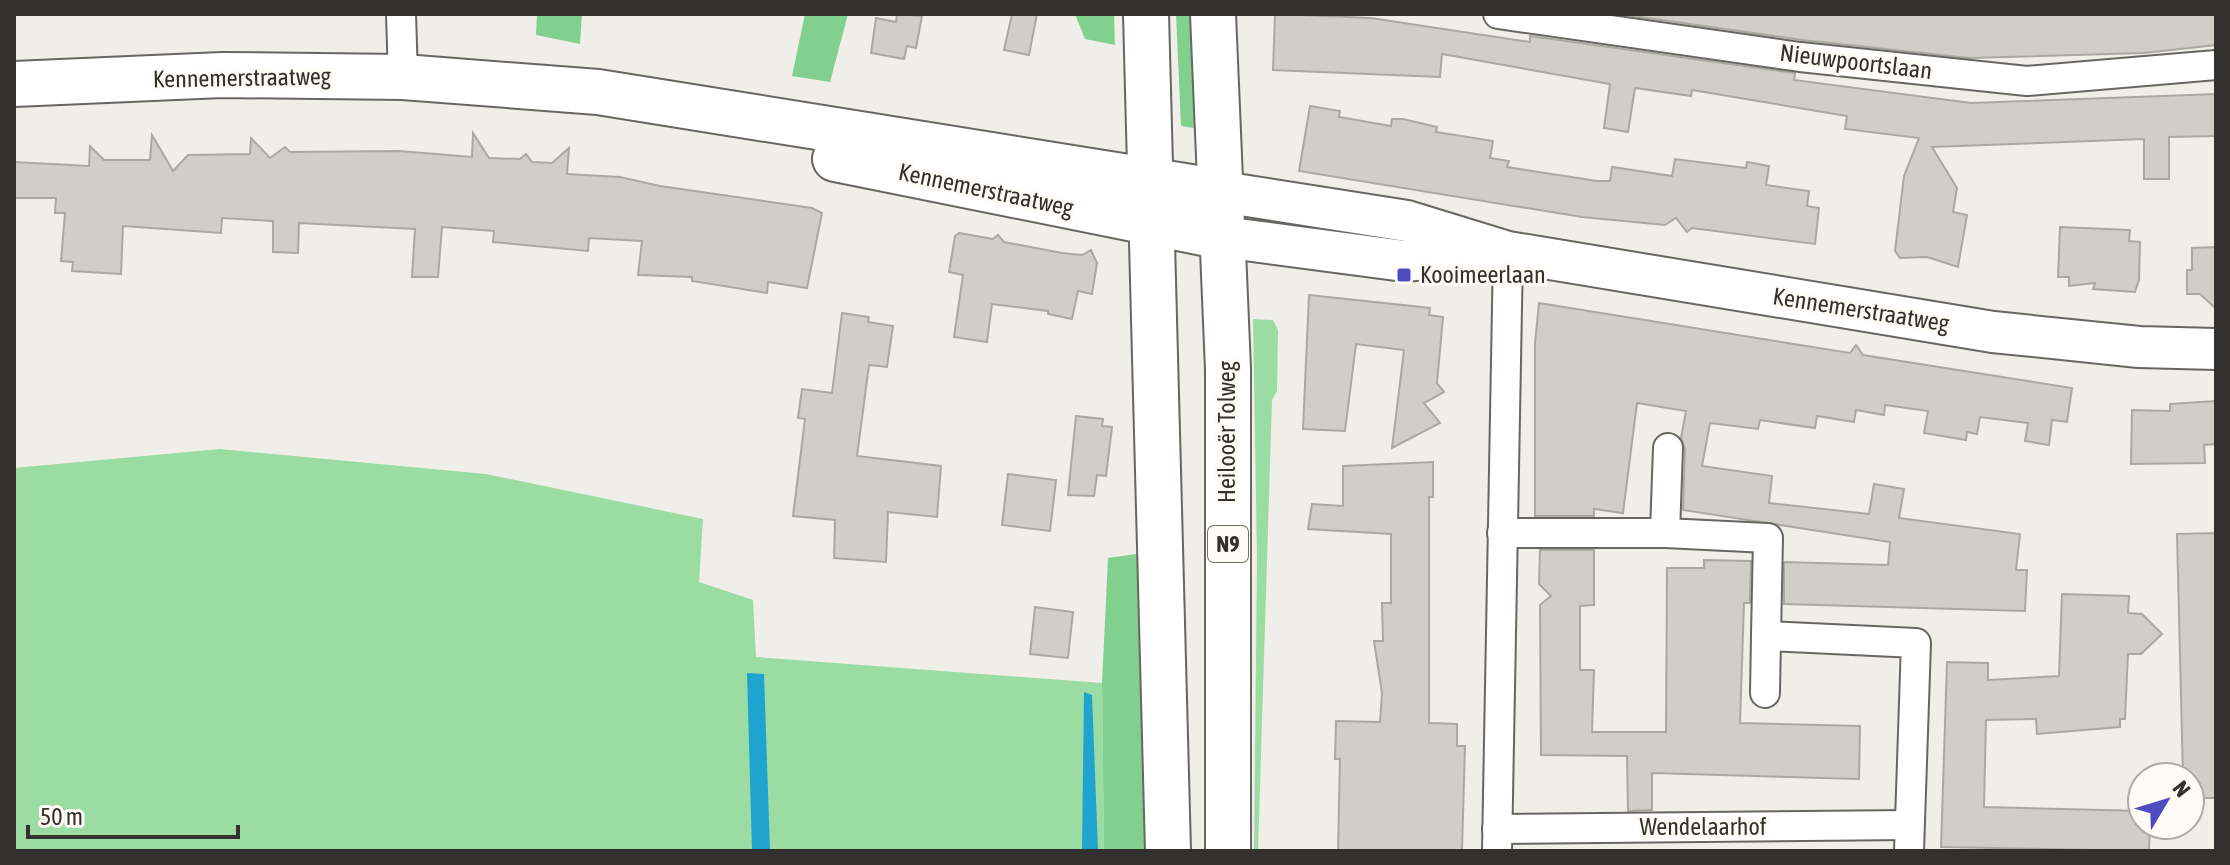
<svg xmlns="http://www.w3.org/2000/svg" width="2230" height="865" font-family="'Asap Condensed',sans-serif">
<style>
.green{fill:#9adca2}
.forest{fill:#82d08d}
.water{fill:#1fa3cf}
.building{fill:#d0cec8;stroke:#aaa8a3;stroke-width:2}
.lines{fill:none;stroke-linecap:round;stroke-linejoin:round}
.street-casing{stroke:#686662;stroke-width:32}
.secondary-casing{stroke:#686662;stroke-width:44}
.primary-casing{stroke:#686662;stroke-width:48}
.highway-casing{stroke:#686662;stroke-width:48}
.street{stroke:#fff;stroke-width:28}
.secondary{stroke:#fff;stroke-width:40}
.primary{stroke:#fff;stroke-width:44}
.highway{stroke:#fff;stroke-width:44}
.poi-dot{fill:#4f4bc1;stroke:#fefbf6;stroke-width:3}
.labels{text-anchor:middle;stroke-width:6;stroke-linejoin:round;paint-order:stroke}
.shield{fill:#fefbf6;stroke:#6f6e6b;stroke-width:2}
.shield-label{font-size:22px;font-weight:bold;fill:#32312f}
.street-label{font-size:24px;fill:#32312f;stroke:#fefbf6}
.poi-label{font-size:24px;fill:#32312f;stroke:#fefbf6;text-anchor:start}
</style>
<rect width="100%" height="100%" fill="#f0eee8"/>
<g class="green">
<polygon points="1253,319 1273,320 1278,330 1277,391 1272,400 1258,851 1254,851 1257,559"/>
<polygon points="220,449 486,474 703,519 699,582 753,600 756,657 1102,683 1104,851 14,851 14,468"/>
</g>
<g class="forest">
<polygon points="537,14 582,14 580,44 536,35"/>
<polygon points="805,14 848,14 830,82 792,76"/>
<polygon points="1075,14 1114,14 1115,45 1085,39"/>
<polygon points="1176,14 1197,14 1200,129 1181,126"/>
<polygon points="1143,553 1150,851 1104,851 1102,683 1108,558"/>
</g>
<g class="water">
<polygon points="747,673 764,674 770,851 752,851"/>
<polygon points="1084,692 1092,695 1098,851 1082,851"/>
</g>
<g class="building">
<polygon points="897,14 922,16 916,48 907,46 904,59 871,53 876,18 896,22"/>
<polygon points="1012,14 1037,14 1029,55 1004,50"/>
<polygon points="1275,14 1371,18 1530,42 1530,36 1795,73 1794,80 1971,103 2216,94 2216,136 2169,137 2169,179 2144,179 2144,139 1932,147 1957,188 1953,212 1967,215 1958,267 1927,257 1900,258 1895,251 1904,176 1919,138 1845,129 1847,116 1692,90 1691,96 1635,88 1628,132 1604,128 1610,84 1442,54 1440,77 1273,70"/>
<polygon points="1619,14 2216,14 2216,45 2144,53 1969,58 1802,40"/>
<polygon points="1310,106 1340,111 1339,117 1391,126 1392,119 1403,119 1437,127 1436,132 1493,141 1490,158 1509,161 1507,167 1597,181 1610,181 1612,167 1672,176 1675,159 1746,168 1747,162 1769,166 1766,185 1809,191 1807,206 1819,208 1815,244 1692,228 1687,232 1676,218 1665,225 1582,217 1299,171"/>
<polygon points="473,133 489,158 520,159 526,154 532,162 552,163 569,148 567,174 620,177 660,186 812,208 822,213 807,288 768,282 767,293 692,281 692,277 638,275 642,241 589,238 588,251 493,242 494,231 442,227 438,277 412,277 415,229 299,223 298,253 273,252 273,221 222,218 221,233 123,226 121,274 72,271 73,262 61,261 65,213 55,213 56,198 14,198 14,162 89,166 90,146 104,160 150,160 152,135 173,171 188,155 250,154 251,138 270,158 285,147 290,152 399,151 472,157"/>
<polygon points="2060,227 2130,230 2129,241 2140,242 2139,280 2135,292 2093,289 2095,283 2069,286 2069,277 2058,277"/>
<polygon points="959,233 993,239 998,235 1004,242 1062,253 1082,255 1091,250 1097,263 1092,294 1078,291 1072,319 1048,314 1048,311 992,304 987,342 954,337 963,275 949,272 955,236"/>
<polygon points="2216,247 2216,309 2200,294 2187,294 2187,270 2192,270 2192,248"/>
<polygon points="1309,295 1430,308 1429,315 1443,317 1437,383 1444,392 1424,403 1440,423 1392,448 1404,350 1356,344 1345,431 1303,429"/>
<polygon points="1539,303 1850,353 1856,345 1863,355 2072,388 2067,422 2052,420 2049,445 2025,441 2028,423 1980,417 1977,434 1967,432 1966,440 1924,433 1928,411 1885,405 1884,415 1856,410 1854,422 1817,416 1815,428 1760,420 1758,429 1710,423 1702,466 1772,476 1769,503 1869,514 1874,484 1904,489 1899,518 2020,534 2016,570 2027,570 2025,611 1784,604 1784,562 1888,565 1890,542 1683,510 1685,449 1681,438 1686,411 1637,403 1623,513 1594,509 1594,516 1535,516 1535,343"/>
<polygon points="842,313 869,317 868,322 893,326 887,367 869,365 857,456 941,466 937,517 888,512 886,562 834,558 835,520 793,516 805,419 798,418 802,389 832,393"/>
<polygon points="2216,401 2216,444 2204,445 2205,463 2131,464 2132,410 2170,411 2170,404"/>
<polygon points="1076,416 1103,419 1102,426 1112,427 1106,476 1097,475 1094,496 1068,495"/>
<polygon points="1433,462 1433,497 1429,497 1429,723 1457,724 1457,746 1465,746 1462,851 1338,851 1340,759 1335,759 1336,721 1380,722 1382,693 1374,641 1383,641 1382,603 1391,603 1391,534 1308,529 1312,504 1343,506 1343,466"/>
<polygon points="1008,474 1056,480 1050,531 1002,525"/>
<polygon points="2216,533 2216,798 2190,798 2190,777 2183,777 2177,534"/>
<polygon points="1540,550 1594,550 1594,605 1580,606 1580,670 1594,670 1592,732 1666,732 1667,568 1704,568 1704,560 1751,561 1750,603 1744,603 1740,723 1860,726 1859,779 1652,773 1652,810 1628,811 1627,756 1541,755 1540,605 1551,596 1539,584"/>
<polygon points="2062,594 2129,596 2128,613 2142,614 2162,634 2141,654 2128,654 2125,719 2120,719 2120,727 2037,734 2036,719 1986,720 1984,807 2142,811 2142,825 2150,825 2149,851 1941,847 1947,662 1988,663 1988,680 2059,676"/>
<polygon points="1035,607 1073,612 1068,658 1030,654"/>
</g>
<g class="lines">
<defs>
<g id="street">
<polyline points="401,14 403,77"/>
<polyline points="1498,14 1800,57 2027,81 2216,65"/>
<polyline points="1502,533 1665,533 1768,538 1766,636"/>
<polyline points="1665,533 1668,448"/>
<polyline points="1765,693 1766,636 1916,643 1909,851"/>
<polyline points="1497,829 1909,825"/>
<polyline points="1497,851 1508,252"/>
</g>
<g id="secondary">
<polyline points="1222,192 1407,221 1508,252 1993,332 2139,347 2216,349"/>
<polyline points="1223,237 1404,261 1489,253"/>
</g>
<g id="primary">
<polyline points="14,84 222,75 403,77 598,92 1222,192"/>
<polyline points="835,159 1223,237"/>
</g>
<g id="highway">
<polyline points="1146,14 1168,851"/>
<polyline points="1213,14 1228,369 1228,851"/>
</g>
</defs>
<use href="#street" class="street-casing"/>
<use href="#secondary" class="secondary-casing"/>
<use href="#primary" class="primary-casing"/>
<use href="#highway" class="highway-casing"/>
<use href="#street" class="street"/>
<use href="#secondary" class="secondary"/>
<use href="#primary" class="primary"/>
<use href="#highway" class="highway"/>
</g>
<rect class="poi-dot" x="1396" y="267" width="16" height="16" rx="4"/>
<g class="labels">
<rect class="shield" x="1208" y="526" width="40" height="36" rx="6"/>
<g class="shield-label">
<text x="1228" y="552">N9</text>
</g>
<g class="street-label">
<text transform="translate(1856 62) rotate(7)" y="8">Nieuwpoortslaan</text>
<text transform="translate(242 78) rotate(-1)" y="8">Kennemerstraatweg</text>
<text transform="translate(986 190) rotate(12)" y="8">Kennemerstraatweg</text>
<text transform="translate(1861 310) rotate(9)" y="8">Kennemerstraatweg</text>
<text transform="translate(1227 432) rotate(-90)" y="8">Heilooër Tolweg</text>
<text x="1703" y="835">Wendelaarhof</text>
</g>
<g class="poi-label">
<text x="1420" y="283">Kooimeerlaan</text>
</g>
</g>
<rect width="2230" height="865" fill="none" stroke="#32312f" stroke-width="32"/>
<g transform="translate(2166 801) rotate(52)"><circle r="38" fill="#fefbf6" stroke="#acaaa6" stroke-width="2"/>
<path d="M0-6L14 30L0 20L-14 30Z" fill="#4f4bc1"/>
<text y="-12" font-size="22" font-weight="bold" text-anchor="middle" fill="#32312f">N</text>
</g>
<path d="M28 825v12h210v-12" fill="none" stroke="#32312f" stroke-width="4"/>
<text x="40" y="825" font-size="24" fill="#32312f" stroke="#fefbf6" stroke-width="6" paint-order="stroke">50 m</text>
</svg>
